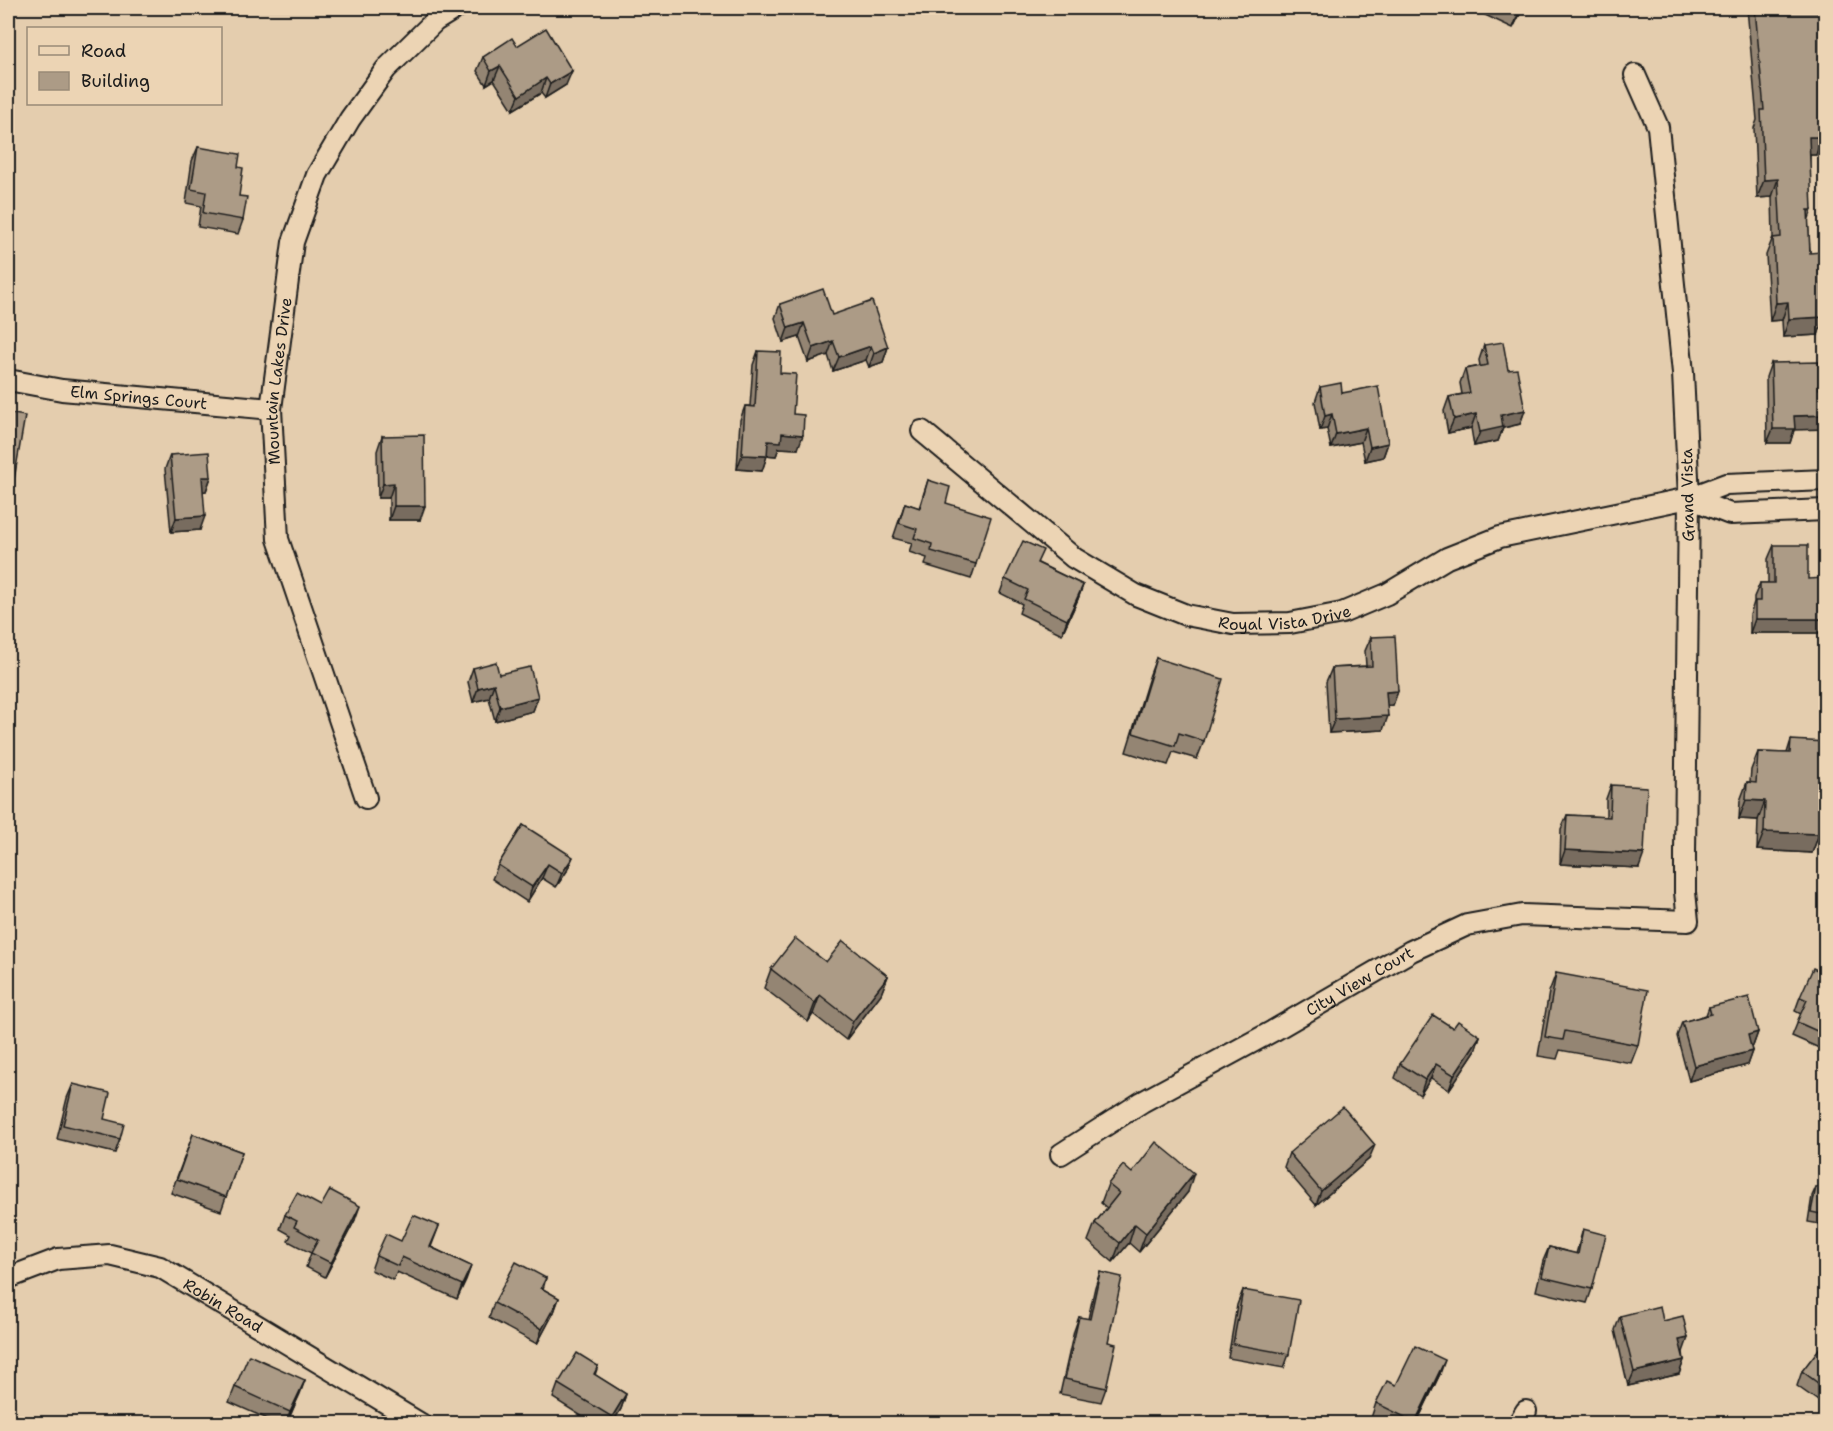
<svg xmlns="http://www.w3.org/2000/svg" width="1833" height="1431" font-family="'Shantell Sans',sans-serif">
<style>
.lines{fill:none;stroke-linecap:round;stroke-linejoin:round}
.minor-casing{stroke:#1c1c1c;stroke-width:24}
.minor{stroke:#ecd4b4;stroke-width:20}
.wall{fill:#948573;stroke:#1c1c1c;stroke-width:1.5}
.shaded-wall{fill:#786c5e;stroke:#1c1c1c;stroke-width:1.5}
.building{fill:#ac9b86;stroke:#1c1c1c;stroke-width:1.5}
.labels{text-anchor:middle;stroke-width:4.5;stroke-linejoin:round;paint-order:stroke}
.street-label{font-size:16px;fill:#1c1c1c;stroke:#ecd4b4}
</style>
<rect width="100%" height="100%" fill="#e4cdae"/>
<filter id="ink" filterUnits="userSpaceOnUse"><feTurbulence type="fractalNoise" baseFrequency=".0167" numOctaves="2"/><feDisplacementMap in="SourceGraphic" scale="12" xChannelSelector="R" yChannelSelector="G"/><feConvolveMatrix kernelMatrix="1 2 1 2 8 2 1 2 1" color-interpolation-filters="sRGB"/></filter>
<g filter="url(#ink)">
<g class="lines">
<defs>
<g id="minor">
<path id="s1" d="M8 380 62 390 271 409"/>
<path id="s2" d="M922 431 1074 558 1136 595 1186 615 1233 624 1290 623 1342 613 1387 594 1447 558 1500 537 1689 498 1726 484 1826 480"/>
<polyline points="1689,498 1730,514 1826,510"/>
<path id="s3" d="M366 798 278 539 271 409 293 242 317 175 350 119 386 69 435 21 456 8"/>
<path id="s4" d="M1061 1154 1142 1102 1273 1031 1411 951 1467 925 1522 915 1688 921 1685 892V853L1689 498 1683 373 1658 127 1635 75"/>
<path id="s5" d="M8 1278 58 1259 110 1255 160 1267 421 1424"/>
<polyline points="1518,1424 1526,1411"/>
</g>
</defs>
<use href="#minor" class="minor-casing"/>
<use href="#minor" class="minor"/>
</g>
<g class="wall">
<polygon points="1470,8 1523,8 1513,28"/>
<polygon points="1747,8 1820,8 1821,16 1826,15 1826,86 1821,98 1822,137 1816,155 1810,155 1808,220 1810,253 1824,317 1818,335 1783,337 1782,320 1770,321 1766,255 1773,237 1772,197 1757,198 1754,128 1757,120"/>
<polygon points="517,46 566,85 545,98 541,93 513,110 494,80 486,85 477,71 483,57"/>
<polygon points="198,147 238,167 239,196 243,220 238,234 198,227 201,206 186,203 192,161"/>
<polygon points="780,304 832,315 888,347 883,362 869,367 866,360 833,371 828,355 808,362 799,337 783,342 775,318"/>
<polygon points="1484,345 1508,370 1525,410 1520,424 1503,428 1498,441 1474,446 1471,428 1448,433 1444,411 1449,397 1462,394 1460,383 1465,369 1480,366 1479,360"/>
<polygon points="758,351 780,373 793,414 798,449 779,448 776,456 767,455 762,471 737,469 740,420 745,406 750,406 753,365"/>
<polygon points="1771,363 1794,430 1790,443 1767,443 1766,377"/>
<polygon points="1320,387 1342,393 1388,443 1383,457 1365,461 1361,442 1331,448 1327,429 1320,430 1315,402"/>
<polygon points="8,413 12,491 8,502"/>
<polygon points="382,436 420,520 389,520 389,498 378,498 377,451"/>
<polygon points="170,455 211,477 206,491 203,491 200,530 171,532 165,469"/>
<polygon points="928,480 946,503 976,564 971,579 925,565 927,558 909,552 912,543 893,538 905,503 919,508"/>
<polygon points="1774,545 1808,579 1820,633 1750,633 1750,615 1754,602 1754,597 1760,583 1768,583 1768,559"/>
<polygon points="1038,563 1083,585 1078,599 1062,634 1019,613 1022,604 1000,593 1005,579"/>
<polygon points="1371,637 1398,691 1393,705 1387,706 1383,730 1329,733 1326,682 1332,668 1366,666 1365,651"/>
<polygon points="1156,658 1204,741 1197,759 1173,752 1168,765 1126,752 1149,677"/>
<polygon points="473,668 499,674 538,697 533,711 495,721 489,698 473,702 468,682"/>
<polygon points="1791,740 1821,803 1819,834 1812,853 1757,850 1758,820 1739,819 1740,801 1747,782 1750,782 1751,770 1758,752 1787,753"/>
<polygon points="1611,785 1639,868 1560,864 1561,829 1567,815 1606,817 1606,799"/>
<polygon points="523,825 567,871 556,887 542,878 527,902 492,879 498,865"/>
<polygon points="826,962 888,976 881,994 846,1040 813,1014 808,1022 764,988 771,969"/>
<polygon points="1556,973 1638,1045 1631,1063 1560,1050 1557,1059 1538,1056 1549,992"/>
<polygon points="1826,974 1826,1051 1792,1036 1801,1014 1795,1011 1800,997"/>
<polygon points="1709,1007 1758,1032 1753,1046 1751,1047 1752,1051 1747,1065 1689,1081 1677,1036 1682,1022 1706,1015"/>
<polygon points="1453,1028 1480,1036 1475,1051 1449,1090 1431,1078 1420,1095 1395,1078 1400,1064"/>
<polygon points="73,1084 120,1139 115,1153 57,1139 67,1098"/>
<polygon points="193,1134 242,1152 221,1211 171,1193"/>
<polygon points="1289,1153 1369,1159 1316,1205 1284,1167"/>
<polygon points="1132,1173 1188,1192 1139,1252 1129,1243 1113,1262 1088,1241 1095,1223 1107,1208 1101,1203 1108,1184"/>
<polygon points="1816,1187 1826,1188 1826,1225 1808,1222 1812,1196"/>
<polygon points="321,1206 355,1220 325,1277 306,1267 311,1253 288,1241 291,1235 280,1229 285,1215"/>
<polygon points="439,1226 431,1247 471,1266 457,1299 397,1272 393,1280 371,1270 376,1256 401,1241"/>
<polygon points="1583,1229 1592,1289 1587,1303 1536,1291 1543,1261 1549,1247 1576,1254"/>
<polygon points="1100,1272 1108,1342 1106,1388 1101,1402 1060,1394 1074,1331 1079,1317 1088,1319 1095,1287"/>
<polygon points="546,1278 543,1289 559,1298 554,1312 537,1344 489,1318 494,1303"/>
<polygon points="1243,1290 1289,1354 1284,1368 1228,1358 1237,1305"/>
<polygon points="1620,1316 1663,1321 1683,1352 1684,1360 1679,1374 1628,1386 1615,1330"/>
<polygon points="1826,1340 1826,1398 1821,1403 1797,1386 1802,1371"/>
<polygon points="598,1366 595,1375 626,1394 621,1409 612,1424 594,1424 553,1398 558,1384"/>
<polygon points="1440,1374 1416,1424 1384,1424 1371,1418 1376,1403 1396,1385"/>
<polygon points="305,1380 287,1424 279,1424 229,1402 235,1387"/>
</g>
<g class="shaded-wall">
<polygon points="1521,8 1523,8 1513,28 1520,9"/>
<polygon points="500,66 494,80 486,85 491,71"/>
<polygon points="1826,70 1826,86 1821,98 1820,81"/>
<polygon points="572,71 566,85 545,98 550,84"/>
<polygon points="546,78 541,93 513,110 519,96"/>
<polygon points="1809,137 1822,137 1816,155 1802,155"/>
<polygon points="1778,179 1772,197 1757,198 1764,180"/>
<polygon points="1808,210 1812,210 1806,227"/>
<polygon points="1788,302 1782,320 1770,321 1776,303"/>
<polygon points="1824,317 1818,335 1783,337 1789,319"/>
<polygon points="804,323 799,337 783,342 788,328"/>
<polygon points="833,341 828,355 808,362 813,348"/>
<polygon points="871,346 866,360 833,371 839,357"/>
<polygon points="888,347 883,362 869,367 874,353"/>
<polygon points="1525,410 1520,424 1503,428 1498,441 1474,446 1480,432 1501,415"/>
<polygon points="1332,414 1327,429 1320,430 1325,416"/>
<polygon points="1476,414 1471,428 1448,433 1454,419"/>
<polygon points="1826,415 1826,429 1794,430 1790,443 1767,443 1773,429 1794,416"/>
<polygon points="1366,428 1361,442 1331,448 1336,434"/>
<polygon points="782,433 803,435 798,449 779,448 776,456 763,455 768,441"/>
<polygon points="1388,443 1383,457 1365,461 1370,447"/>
<polygon points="742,455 767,456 762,471 737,469"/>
<polygon points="202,477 211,477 206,491 197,492"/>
<polygon points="394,483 389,498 378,498 383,484"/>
<polygon points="394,506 425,506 420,520 389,520"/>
<polygon points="205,516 200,530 171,532 176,518"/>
<polygon points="1083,585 1078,599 1062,634 1067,620"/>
<polygon points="1755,619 1825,619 1820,633 1750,633"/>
<polygon points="494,684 489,698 473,702 478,688"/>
<polygon points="1398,691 1393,705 1381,706 1386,692"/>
<polygon points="538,697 533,711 495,721 500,707"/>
<polygon points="1388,716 1383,730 1329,733 1335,719"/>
<polygon points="1822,784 1826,784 1826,803 1815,803"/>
<polygon points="1746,800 1765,801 1758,820 1739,819"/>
<polygon points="1764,832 1819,834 1812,853 1757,850"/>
<polygon points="1565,850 1644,854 1639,868 1560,864"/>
<polygon points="573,857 567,871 556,887 562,873"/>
<polygon points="548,864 542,878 527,902 532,887"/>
<polygon points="888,976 881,994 846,1040 853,1021"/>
<polygon points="820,995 813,1014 808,1022 815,1003"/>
<polygon points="1758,1032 1753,1046 1743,1049 1748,1035"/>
<polygon points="1480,1036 1475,1051 1449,1090 1454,1075"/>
<polygon points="1752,1051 1747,1065 1689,1081 1694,1066"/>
<polygon points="1436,1064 1431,1078 1420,1095 1425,1080"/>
<polygon points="1375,1145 1369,1159 1316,1205 1321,1191"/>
<polygon points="1194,1173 1188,1192 1139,1252 1146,1233"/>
<polygon points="360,1206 355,1220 325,1277 331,1263"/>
<polygon points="1135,1224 1129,1243 1113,1262 1120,1243"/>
<polygon points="471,1266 466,1280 457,1299 462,1285"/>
<polygon points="559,1298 554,1312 537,1344 542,1329"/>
<polygon points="1688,1338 1683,1352 1674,1354 1679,1340"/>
<polygon points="1445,1360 1440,1374 1416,1424 1415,1424"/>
<polygon points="1684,1360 1679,1374 1628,1386 1634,1372"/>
<polygon points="305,1380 300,1394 286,1424 290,1412"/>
<polygon points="1826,1392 1826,1398 1821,1403"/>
<polygon points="626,1394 621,1409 612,1424 610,1424 612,1417"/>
</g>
<g class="building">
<polygon points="1755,8 1820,8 1821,16 1826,15 1826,80 1820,81 1822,137 1809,137 1812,210 1808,210 1810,253 1821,252 1824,317 1789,319 1788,302 1776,303 1773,238 1781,237 1778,179 1764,180 1761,110 1764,110"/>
<polygon points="546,28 572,71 550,84 546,78 519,96 500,66 491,71 483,57 512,38 517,46"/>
<polygon points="198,147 240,154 238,167 243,168 239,196 247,197 243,220 203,213 206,192 191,189"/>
<polygon points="823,289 832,315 872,301 888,347 874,353 871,346 839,357 833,341 813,348 804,323 788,328 780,304"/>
<polygon points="1503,342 1508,370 1517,369 1525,410 1501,415 1503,427 1480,432 1476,414 1454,419 1449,397 1470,393 1465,369 1488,365 1484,345"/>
<polygon points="758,351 781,352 780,373 796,374 793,414 804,415 803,435 782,433 781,442 768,441 767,456 742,455 745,406 755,407"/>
<polygon points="1819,362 1819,389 1826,388 1826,415 1794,416 1795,429 1773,429 1771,363"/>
<polygon points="1341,383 1342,393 1378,386 1388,443 1370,447 1366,428 1336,434 1332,414 1325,416 1320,387"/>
<polygon points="8,413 25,416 12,491 8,490"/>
<polygon points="424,435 425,506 394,506 394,483 383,484 382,436"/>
<polygon points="209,452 211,477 202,477 205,516 176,518 170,455"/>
<polygon points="928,480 950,487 946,503 991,517 976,564 931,551 932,544 914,538 917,529 899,523 905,503 920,508"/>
<polygon points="1023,541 1043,550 1037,563 1083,585 1067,620 1024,599 1028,590 1005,579"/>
<polygon points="1774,545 1808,545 1808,579 1825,578 1825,619 1755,619 1755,601 1760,601 1760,583 1774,583"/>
<polygon points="1395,636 1398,691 1386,692 1388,716 1335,719 1332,668 1372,666 1371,637"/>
<polygon points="1156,658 1223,679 1204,741 1179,733 1175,746 1133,733"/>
<polygon points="496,662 499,674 530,667 538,697 500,707 494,684 478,688 473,668"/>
<polygon points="1791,740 1826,742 1826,784 1822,784 1819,834 1764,832 1765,801 1746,800 1747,782 1756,783 1758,752 1790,753"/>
<polygon points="1611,785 1647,787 1644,854 1565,850 1567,815 1610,817"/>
<polygon points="523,825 573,857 562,873 548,864 532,887 498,865"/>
<polygon points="8,933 11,934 8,953"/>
<polygon points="795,938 826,962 843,941 888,976 853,1021 820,995 815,1003 771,969"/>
<polygon points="1813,968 1826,974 1826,1035 1797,1022 1807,1000 1800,997"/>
<polygon points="1556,973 1648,990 1638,1045 1565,1031 1563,1040 1545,1037"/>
<polygon points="1749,997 1758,1032 1748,1035 1752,1051 1694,1066 1682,1022 1711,1014 1709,1007"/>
<polygon points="1433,1015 1453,1028 1458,1021 1480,1036 1454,1075 1436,1064 1425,1080 1400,1064"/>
<polygon points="73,1084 110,1093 104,1119 124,1124 120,1139 63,1125"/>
<polygon points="1343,1107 1375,1145 1321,1191 1289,1153"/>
<polygon points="193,1134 242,1152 226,1197 177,1179"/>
<polygon points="1156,1142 1194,1173 1146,1233 1135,1224 1120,1243 1095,1223 1119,1193 1108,1184 1123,1165 1132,1173"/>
<polygon points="1816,1187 1826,1188 1826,1215 1811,1212"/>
<polygon points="330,1190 360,1206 331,1263 311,1253 318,1240 294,1227 297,1221 285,1215 297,1193 321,1206"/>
<polygon points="413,1215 439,1226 430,1247 471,1266 462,1285 402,1257 398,1266 376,1256 386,1234 401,1241"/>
<polygon points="1583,1229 1606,1235 1592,1289 1542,1277 1549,1247 1578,1254"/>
<polygon points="516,1262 546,1278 541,1288 559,1298 542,1329 494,1303"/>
<polygon points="1100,1272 1122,1277 1108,1342 1116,1344 1106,1388 1065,1379 1079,1317 1090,1319"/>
<polygon points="1243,1290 1299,1300 1289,1354 1233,1344"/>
<polygon points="1660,1306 1663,1321 1683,1316 1688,1338 1679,1340 1684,1360 1634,1372 1620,1316"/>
<polygon points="1826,1340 1826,1389 1802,1371"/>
<polygon points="1415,1346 1445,1360 1415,1422 1376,1403 1387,1381 1396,1385"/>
<polygon points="577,1353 598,1366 594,1374 626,1394 612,1417 558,1384"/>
<polygon points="249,1355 305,1380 290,1412 235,1387"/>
</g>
</g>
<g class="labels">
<g class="street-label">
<text dy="6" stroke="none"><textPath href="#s3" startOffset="432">Mountain Lakes Drive</textPath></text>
<text dy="6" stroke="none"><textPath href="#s1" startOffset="132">Elm Springs Court</textPath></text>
<text transform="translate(1687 495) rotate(-91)" y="6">Grand Vista</text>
<text dy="6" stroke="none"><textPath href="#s2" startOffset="424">Royal Vista Drive</textPath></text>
<text dy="6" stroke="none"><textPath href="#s4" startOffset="345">City View Court</textPath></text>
<text dy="6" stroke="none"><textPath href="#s5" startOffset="231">Robin Road</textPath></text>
</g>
</g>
<rect width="1833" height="1431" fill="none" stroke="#ecd4b4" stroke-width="30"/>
<rect x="15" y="15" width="1803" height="1401" fill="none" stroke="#1c1c1c" stroke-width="2" filter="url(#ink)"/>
<rect x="27" y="27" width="195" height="78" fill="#ecd4b4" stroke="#998a77" stroke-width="1.5"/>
<rect x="39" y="46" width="30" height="9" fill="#ecd4b4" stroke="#998a77" stroke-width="1.5"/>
<text x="81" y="57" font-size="18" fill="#1c1c1c">Road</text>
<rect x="39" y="72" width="30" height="18" fill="#ac9b86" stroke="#998a77" stroke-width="1.5"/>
<text x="81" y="87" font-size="18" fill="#1c1c1c">Building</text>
</svg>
